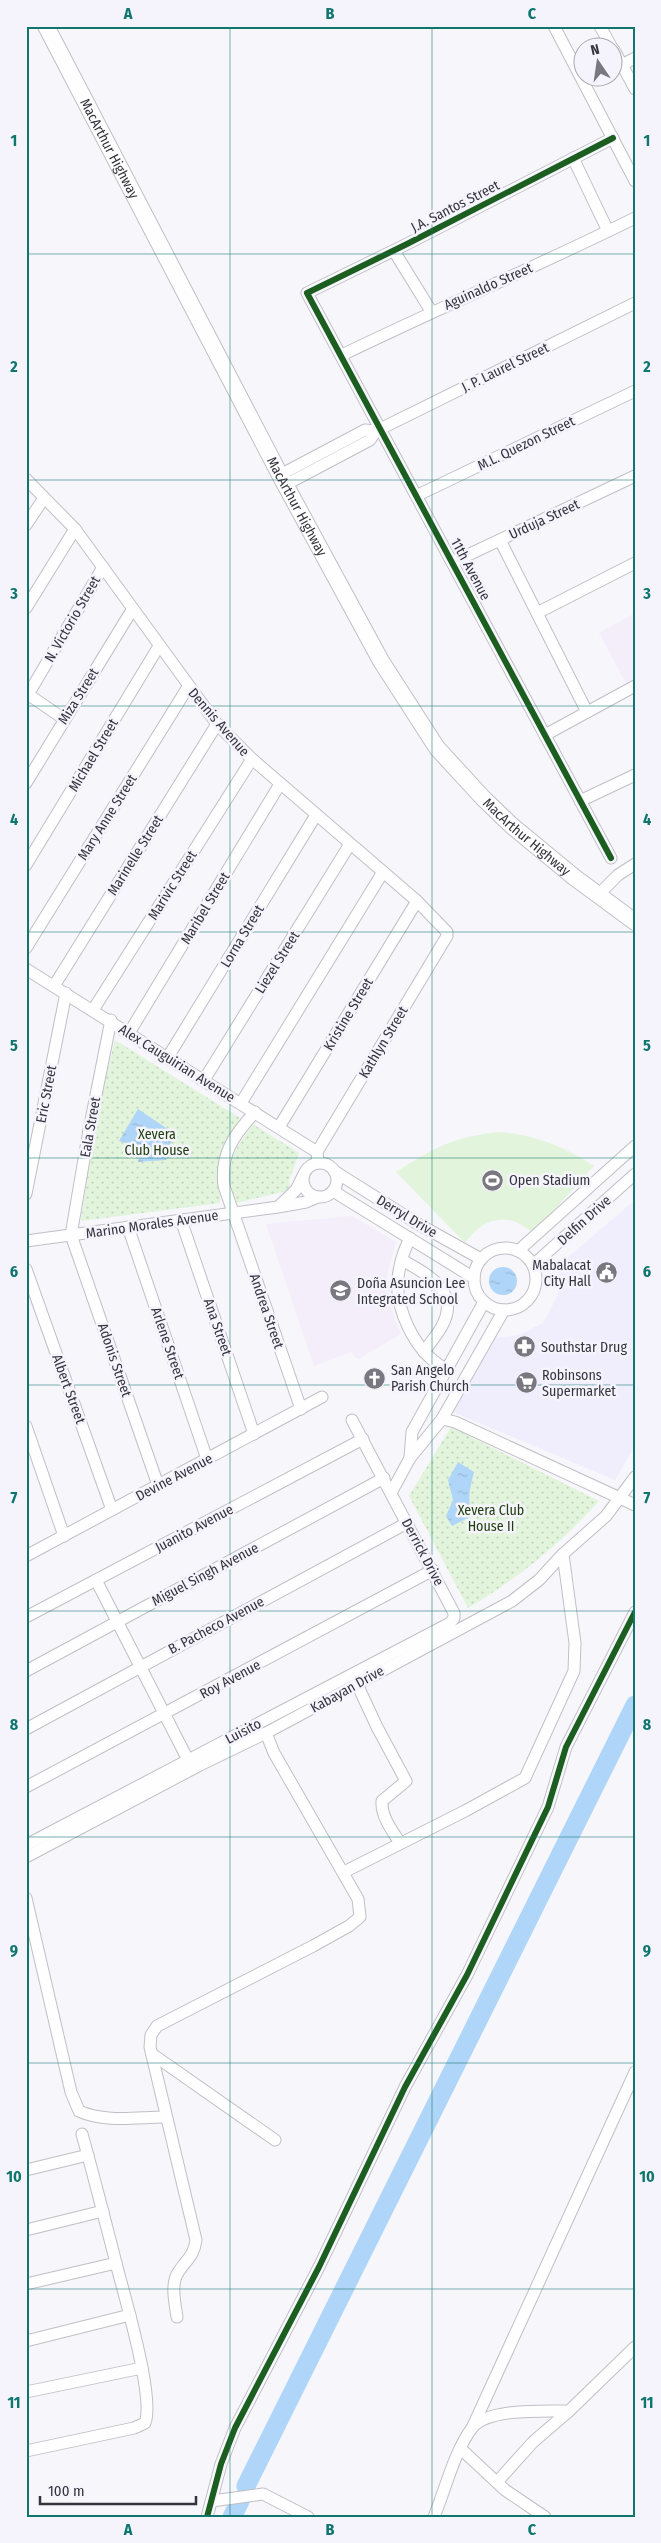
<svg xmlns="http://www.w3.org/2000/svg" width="661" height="2543" font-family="'Fira Sans Condensed',sans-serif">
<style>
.commercial{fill:#f0eefd}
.education{fill:#f4edfa}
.green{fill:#e2f5dc}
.park{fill:url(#park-dots)}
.water{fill:url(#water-ripples)}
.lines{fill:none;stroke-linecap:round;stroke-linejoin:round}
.river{stroke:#afd5f8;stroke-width:19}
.minor-casing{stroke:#c0bfc6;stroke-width:13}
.highway-casing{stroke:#c0bfc6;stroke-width:18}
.minor{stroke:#fefefe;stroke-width:11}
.highway{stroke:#fefefe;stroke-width:16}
.cycleway-casing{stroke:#f5f4fd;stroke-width:9}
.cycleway{stroke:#1b5e20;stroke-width:6}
.grid{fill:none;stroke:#0f766e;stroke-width:1;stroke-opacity:0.55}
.labels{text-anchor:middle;stroke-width:5;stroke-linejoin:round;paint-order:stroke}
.street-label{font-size:14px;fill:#35343d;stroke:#f5f4fd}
.park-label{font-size:14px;fill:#213f0e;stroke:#f5f4fd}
.poi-label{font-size:14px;fill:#35343d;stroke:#f5f4fd;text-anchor:start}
.neatline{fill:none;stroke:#0f766e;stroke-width:2}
.grid-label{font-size:16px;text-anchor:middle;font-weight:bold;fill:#0f766e}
</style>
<defs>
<pattern id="park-dots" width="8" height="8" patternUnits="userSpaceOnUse" patternTransform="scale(1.25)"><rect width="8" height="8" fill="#e2f5dc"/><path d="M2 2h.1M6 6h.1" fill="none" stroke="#c2d3be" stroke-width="1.8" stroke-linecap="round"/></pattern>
<pattern id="water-ripples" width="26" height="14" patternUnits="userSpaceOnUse" patternTransform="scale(1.25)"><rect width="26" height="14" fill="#afd5f8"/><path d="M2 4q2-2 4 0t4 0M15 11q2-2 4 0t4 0" fill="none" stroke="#97b7d6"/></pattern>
</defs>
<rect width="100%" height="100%" fill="#f6f6fb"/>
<polygon class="commercial" points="635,1200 635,1446 615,1480 453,1412 495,1338 519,1335 543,1323 558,1295 558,1266"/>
<g class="education">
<polygon points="635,613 635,680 627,685 599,633"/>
<polygon points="352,1216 396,1242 387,1274 387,1284 393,1284 395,1297 389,1299 394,1318 401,1334 358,1359 351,1352 314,1366 266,1224"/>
</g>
<path class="green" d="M499 1132C536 1135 564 1146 594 1166L533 1233C509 1211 483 1217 465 1243L396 1172C435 1147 453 1137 499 1132Z"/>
<g class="park">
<polygon points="115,1040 240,1118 221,1155 220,1203 81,1221 93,1131"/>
<path d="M253 1124 299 1153 289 1181 291 1190 232 1204C228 1163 229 1157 253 1124Z"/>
<path d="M451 1427 599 1501C557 1547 521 1576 468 1608L409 1496Z"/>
</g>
<g class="water">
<polygon points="138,1109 175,1134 169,1146 166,1160 138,1162 140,1147 119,1141"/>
<circle cx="503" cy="1281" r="14"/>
<path d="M458 1462 474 1472C470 1487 467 1500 472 1516L452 1526 446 1516 453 1500 448 1480Z"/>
</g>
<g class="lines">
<g class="river">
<polyline points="246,2486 635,1705"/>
<polyline points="232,2517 240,2501"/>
</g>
<defs>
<g id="minor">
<polyline points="554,26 635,181"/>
<polyline points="600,26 612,48"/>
<polyline points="614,50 635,89"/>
<polyline points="622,65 635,58"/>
<polyline points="573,158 608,231"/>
<polyline points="394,251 431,311"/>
<path d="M342 355C439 308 538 266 635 218"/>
<polyline points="280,475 365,430 376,431 635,303"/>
<polyline points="26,479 75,529 217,724 252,759 417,901 447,932 447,936 317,1152"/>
<polyline points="285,485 370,440 376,431"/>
<polyline points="418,495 635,391"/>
<polyline points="26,525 44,498"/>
<polyline points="500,540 587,712"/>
<polyline points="453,562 635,476"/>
<polyline points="26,608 75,529"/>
<polyline points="537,613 635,563"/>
<polyline points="26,693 64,719"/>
<polyline points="26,698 103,567"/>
<polyline points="545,735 635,686"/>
<polyline points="26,783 132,610"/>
<polyline points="580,801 635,775"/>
<polyline points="611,858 307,293 407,244 613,138"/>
<polyline points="26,865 159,646"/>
<polyline points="598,895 618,875 635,864"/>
<polyline points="26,948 188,687"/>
<polyline points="26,969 317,1152 318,1163"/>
<polyline points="54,986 217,724"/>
<polyline points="93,1010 252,759"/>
<polyline points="111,1020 89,1130 71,1235 158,1485"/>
<polyline points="129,1033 280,784"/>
<polyline points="168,1057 316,815"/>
<polyline points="204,1080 350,844"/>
<polyline points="241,1103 383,872"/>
<path d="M255 1112C234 1135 220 1154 224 1186L301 1409"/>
<polyline points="279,1127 417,901"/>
<circle cx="320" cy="1180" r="17"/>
<polyline points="334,1171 418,1224 481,1259"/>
<polyline points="333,1191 474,1278"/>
<polyline points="26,1194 66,993"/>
<polyline points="279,1206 296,1190 303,1176"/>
<polyline points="181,1220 254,1434"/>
<polyline points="128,1227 207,1459"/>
<path d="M410 1238C405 1248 401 1259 399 1271 392 1306 415 1353 446 1369"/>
<polyline points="26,1241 278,1207 306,1202 318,1197"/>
<circle cx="505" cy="1279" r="31"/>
<polyline points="518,1251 635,1146"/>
<path d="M402 1260C427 1274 461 1291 442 1326 437 1335 430 1343 424 1352"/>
<polyline points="533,1265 635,1174"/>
<polyline points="26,1269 112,1510"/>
<polyline points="442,1419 455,1422 635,1505"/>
<polyline points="26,1426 64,1536"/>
<polyline points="410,1458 412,1432 484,1302"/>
<polyline points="391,1493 410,1458 442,1419 504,1310"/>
<polyline points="26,1556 322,1397"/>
<polyline points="96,1580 188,1760"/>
<polyline points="26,1617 363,1439"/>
<polyline points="26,1671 384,1478"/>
<path d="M357 1684 377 1727 406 1781 382 1801C381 1817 392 1830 400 1843"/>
<polyline points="26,1729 407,1523"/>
<polyline points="26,1787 433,1570"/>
<polyline points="26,1845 450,1623 454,1618 454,1613 352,1420"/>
<polyline points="26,1857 200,1765 266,1733 512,1601 539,1580 563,1554 606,1516 635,1477"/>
<polyline points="344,1872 465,1811 525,1778 574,1671 575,1643 563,1554"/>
<path d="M26 1898 71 2092 79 2111C105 2123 138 2117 165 2117"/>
<polyline points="152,2054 275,2140"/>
<polyline points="26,2170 88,2155"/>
<polyline points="26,2230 103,2211"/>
<polyline points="26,2284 116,2263"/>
<path d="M177 2317C175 2303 170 2283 179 2271 187 2259 194 2256 196 2240L150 2047 151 2035 157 2026 313 1946 349 1926 360 1917 358 1899 274 1753 266 1733"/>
<polyline points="26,2341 130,2315"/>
<polyline points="26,2392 142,2368"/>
<polyline points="473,2426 635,2072"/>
<polyline points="461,2449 505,2490 545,2517"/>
<path d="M26 2451 134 2428 145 2423C155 2397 124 2295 116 2263 105 2220 94 2177 82 2134"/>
<polyline points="497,2482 533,2442 569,2411"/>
<polyline points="212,2501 263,2494 308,2517"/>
<polyline points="207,2517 221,2464 235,2428 319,2267 405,2087 467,1975 548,1807 566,1747 635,1612"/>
<path d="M434 2517C445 2490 455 2450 472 2428 487 2408 546 2411 569 2411L635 2347"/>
</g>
<g id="highway">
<path id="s1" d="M46 26 280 475 381 661 437 748 483 798 511 825 574 877 635 922"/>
</g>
</defs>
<use href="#minor" class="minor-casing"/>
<use href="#highway" class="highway-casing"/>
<use href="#minor" class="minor"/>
<use href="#highway" class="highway"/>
<defs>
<g id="cycleway">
<polyline points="611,858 307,293 407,244 613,138"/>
<polyline points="207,2517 221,2464 235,2428 319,2267 405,2087 467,1975 548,1807 566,1747 635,1612"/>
</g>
</defs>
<use href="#cycleway" class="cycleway-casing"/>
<use href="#cycleway" class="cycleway"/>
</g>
<path class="grid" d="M230 26V2517M432 26V2517M26 254H635M26 480H635M26 706H635M26 932H635M26 1158H635M26 1385H635M26 1611H635M26 1837H635M26 2063H635M26 2289H635"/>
<defs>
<symbol id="stadium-disc" viewBox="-11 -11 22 22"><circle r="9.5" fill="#797880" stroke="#f5f4fd"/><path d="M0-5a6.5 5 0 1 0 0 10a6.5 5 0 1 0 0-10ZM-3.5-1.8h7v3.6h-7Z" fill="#fff"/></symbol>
<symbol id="civic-disc" viewBox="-11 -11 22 22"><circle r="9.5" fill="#797880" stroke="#f5f4fd"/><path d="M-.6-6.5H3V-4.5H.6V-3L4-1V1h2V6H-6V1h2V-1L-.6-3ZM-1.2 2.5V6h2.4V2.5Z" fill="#fff"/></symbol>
<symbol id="school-disc" viewBox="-11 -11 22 22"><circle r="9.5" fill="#797880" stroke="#f5f4fd"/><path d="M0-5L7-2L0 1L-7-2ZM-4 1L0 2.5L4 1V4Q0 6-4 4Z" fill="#fff"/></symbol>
<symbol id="pharmacy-disc" viewBox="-11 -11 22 22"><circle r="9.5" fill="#797880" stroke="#f5f4fd"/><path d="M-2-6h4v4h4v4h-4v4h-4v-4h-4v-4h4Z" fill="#fff"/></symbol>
<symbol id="church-disc" viewBox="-11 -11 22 22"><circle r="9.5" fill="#797880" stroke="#f5f4fd"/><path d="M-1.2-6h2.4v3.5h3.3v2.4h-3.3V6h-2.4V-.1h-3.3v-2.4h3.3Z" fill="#fff"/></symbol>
<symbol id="supermarket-disc" viewBox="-11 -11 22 22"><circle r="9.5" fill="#797880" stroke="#f5f4fd"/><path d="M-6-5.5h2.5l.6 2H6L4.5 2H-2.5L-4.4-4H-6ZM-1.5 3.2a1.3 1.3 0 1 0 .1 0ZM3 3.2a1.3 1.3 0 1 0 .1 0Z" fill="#fff"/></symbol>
</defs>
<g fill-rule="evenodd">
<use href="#stadium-disc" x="480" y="1168" width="25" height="25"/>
<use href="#civic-disc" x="594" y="1260" width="25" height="25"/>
<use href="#school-disc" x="328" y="1278" width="25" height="25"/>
<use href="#pharmacy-disc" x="512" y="1334" width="25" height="25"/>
<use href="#church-disc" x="362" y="1366" width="25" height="25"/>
<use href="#supermarket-disc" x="514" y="1370" width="25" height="25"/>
</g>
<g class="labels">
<g class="street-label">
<text dy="5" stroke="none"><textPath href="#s1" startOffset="138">MacArthur Highway</textPath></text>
<text transform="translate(455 206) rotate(-27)" y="5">J.A. Santos Street</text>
<text transform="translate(488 286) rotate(-24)" y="5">Aguinaldo Street</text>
<text transform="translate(505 367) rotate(-26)" y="5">J. P. Laurel Street</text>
<text transform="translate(526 443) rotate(-26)" y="5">M.L. Quezon Street</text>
<text dy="5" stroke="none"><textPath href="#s1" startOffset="542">MacArthur Highway</textPath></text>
<text transform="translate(544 519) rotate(-25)" y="5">Urduja Street</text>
<text transform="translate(471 569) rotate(62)" y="5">11th Avenue</text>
<text transform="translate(72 619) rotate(-60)" y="5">N. Victorio Street</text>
<text transform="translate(78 696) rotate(-58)" y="5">Miza Street</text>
<text transform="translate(219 722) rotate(49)" y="5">Dennis Avenue</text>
<text transform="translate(93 755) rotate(-59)" y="5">Michael Street</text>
<text transform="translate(107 817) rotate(-58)" y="5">Mary Anne Street</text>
<text dy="5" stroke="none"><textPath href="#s1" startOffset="948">MacArthur Highway</textPath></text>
<text transform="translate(135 855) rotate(-58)" y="5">Marinelle Street</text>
<text transform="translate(172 885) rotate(-58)" y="5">Marivic Street</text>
<text transform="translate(205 908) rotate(-59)" y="5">Maribel Street</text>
<text transform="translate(242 936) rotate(-59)" y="5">Lorna Street</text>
<text transform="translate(277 962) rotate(-58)" y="5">Liezel Street</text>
<text transform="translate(348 1014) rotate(-59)" y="5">Kristine Street</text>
<text transform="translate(383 1042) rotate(-59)" y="5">Kathlyn Street</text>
<text transform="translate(177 1063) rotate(32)" y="5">Alex Cauguirian Avenue</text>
<text transform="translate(46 1094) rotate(-79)" y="5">Eric Street</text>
<text transform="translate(90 1127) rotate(-80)" y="5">Eala Street</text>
<text transform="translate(407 1216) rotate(31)" y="5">Derryl Drive</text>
<text transform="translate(584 1220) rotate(-42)" y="5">Delfin Drive</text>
<text transform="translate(152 1224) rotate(-8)" y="5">Marino Morales Avenue</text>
<text transform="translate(267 1311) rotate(71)" y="5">Andrea Street</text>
<text transform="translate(218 1327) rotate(71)" y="5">Ana Street</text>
<text transform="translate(168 1343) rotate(71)" y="5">Arlene Street</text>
<text transform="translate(115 1360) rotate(71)" y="5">Adonis Street</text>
<text transform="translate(69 1389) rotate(70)" y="5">Albert Street</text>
<text transform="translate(174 1477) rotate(-28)" y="5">Devine Avenue</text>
<text transform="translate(194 1528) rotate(-28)" y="5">Juanito Avenue</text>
<text transform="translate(423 1552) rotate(62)" y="5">Derrick Drive</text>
<text transform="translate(205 1574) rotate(-28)" y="5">Miguel Singh Avenue</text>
<text transform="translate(216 1625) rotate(-28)" y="5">B. Pacheco Avenue</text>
<text transform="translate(230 1679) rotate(-28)" y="5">Roy Avenue</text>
<text transform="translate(347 1689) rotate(-29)" y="5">Kabayan Drive</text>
<text transform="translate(243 1731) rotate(-28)" y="5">Luisito</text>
</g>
<g class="park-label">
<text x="157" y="1139">Xevera<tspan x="157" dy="16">Club House</tspan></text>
<text x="491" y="1515">Xevera Club<tspan x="491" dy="16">House II</tspan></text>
</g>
<g class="poi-label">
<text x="509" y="1185">Open Stadium</text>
<text x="591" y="1270" text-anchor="end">Mabalacat<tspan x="591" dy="16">City Hall</tspan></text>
<text x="357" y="1288">Doña Asuncion Lee<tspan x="357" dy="16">Integrated School</tspan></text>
<text x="541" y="1352">Southstar Drug</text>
<text x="391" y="1375">San Angelo<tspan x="391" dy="16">Parish Church</tspan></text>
<text x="542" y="1380">Robinsons<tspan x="542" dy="16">Supermarket</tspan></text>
</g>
</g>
<rect width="661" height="2543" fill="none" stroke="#f5f4fd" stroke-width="55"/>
<g transform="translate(598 62) rotate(347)"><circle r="24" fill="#f5f4fd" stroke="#a8a7b0"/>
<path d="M0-4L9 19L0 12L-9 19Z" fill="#797880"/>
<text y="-8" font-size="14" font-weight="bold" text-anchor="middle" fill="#35343d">N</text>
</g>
<path d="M40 2496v8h156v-8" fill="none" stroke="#35343d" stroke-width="2.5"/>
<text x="48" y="2496" font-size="15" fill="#35343d" stroke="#f5f4fd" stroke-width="4" paint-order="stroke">100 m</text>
<rect x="28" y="28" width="606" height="2488" class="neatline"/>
<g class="grid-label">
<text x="128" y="19">A</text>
<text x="330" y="19">B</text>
<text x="532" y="19">C</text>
<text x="14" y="146">1</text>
<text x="647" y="146">1</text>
<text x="14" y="372">2</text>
<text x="647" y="372">2</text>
<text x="14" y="599">3</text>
<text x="647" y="599">3</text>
<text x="14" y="825">4</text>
<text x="647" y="825">4</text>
<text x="14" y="1051">5</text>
<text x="647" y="1051">5</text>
<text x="14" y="1277">6</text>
<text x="647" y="1277">6</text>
<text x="14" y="1503">7</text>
<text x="647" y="1503">7</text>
<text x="14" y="1730">8</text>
<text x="647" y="1730">8</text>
<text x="14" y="1956">9</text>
<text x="647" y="1956">9</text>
<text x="14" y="2182">10</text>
<text x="647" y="2182">10</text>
<text x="14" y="2408">11</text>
<text x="647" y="2408">11</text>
<text x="128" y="2535">A</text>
<text x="330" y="2535">B</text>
<text x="532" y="2535">C</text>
</g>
</svg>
